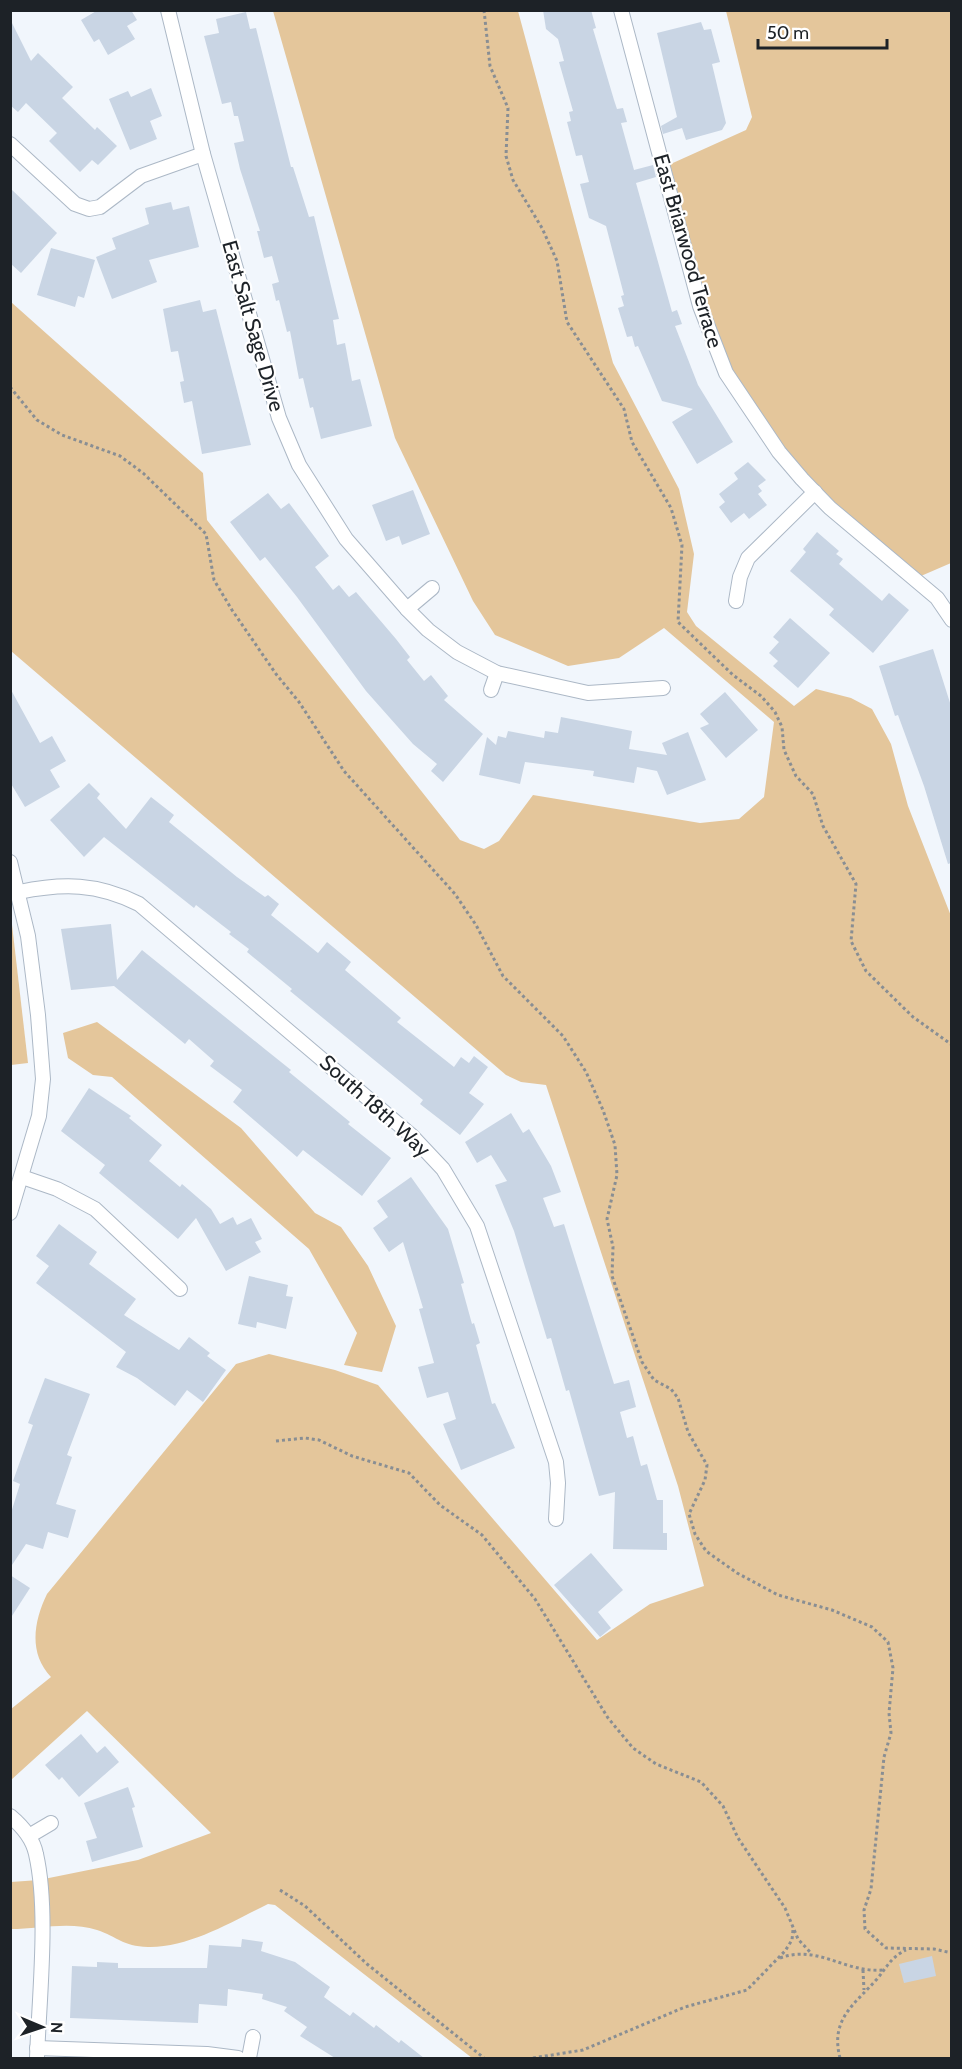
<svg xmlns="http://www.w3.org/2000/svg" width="962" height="2069" font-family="Cabin,sans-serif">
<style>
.green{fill:#e4c69b}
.building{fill:#c9d5e4}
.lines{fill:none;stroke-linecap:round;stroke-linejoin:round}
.street-casing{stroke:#acb8c6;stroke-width:16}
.path{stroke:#898e93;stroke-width:3;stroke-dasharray:3 3;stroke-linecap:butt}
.street{stroke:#fff;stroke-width:14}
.labels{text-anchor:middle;stroke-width:4.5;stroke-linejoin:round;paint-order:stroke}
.street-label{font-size:21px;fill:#1d2227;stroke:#fff}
</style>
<rect width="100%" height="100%" fill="#f1f6fc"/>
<g class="green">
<path d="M273 11H518L613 363 679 489 694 554 687 612 696 626 794 706 816 689 851 698 872 709 891 744 908 806 951 916V2058H472L275 1905 268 1904C233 1921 189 1948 148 1947 122 1946 118 1937 97 1930 70 1921 38 1929 11 1929V1882L39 1880 138 1860 211 1833 87 1711 11 1780V1709L51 1677C28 1653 34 1621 47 1594L236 1364 269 1354 335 1370 378 1385 597 1640 650 1604 704 1586 678 1486 546 1085 521 1082 506 1075 11 651V302L203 473 207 520 460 840 484 849 499 841 533 795 700 823 739 819 764 797 774 722 664 628 619 658 568 666 495 635 473 601 395 438Z"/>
<polygon points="726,11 951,11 951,563 914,579 830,508 726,373 664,167 746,130 752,117"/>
<polygon points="11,916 28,1063 11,1065 10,1065"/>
<polygon points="97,1022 241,1128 315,1213 341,1227 368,1266 396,1326 382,1372 344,1365 357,1333 309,1249 112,1077 93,1075 68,1058 63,1033"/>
</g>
<g class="building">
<polygon points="98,10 131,10 137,20 127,26 135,39 108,55 99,39 94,42 81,20"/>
<polygon points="543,10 591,10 596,28 593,29 614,100 617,109 623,108 627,122 621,123 634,170 653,165 656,177 636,183 672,312 677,310 682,324 675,326 698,385 733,442 697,464 672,422 693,409 662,401 638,346 635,347 632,336 627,337 618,308 624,306 621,296 624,295 606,226 589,218 580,184 589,182 582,155 576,156 567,122 571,121 569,112 573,111 559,62 564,61 558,39 546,29"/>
<polygon points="246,12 250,29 256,28 291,167 293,167 309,217 314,216 339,319 333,320 337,345 345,343 352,381 360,379 372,426 321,439 313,407 310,408 303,378 299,379 290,331 287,332 279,300 276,301 272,284 279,282 272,256 264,258 257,231 260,231 240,169 234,143 244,141 238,116 234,116 231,102 222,104 204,36 219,33 216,19"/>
<polygon points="10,19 31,61 38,53 73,87 62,98 95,130 97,127 117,146 98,165 92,160 80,172 49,141 57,133 26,103 18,112 10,105"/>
<polygon points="701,22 704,30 711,29 720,62 712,64 726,123 722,130 686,140 682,128 663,134 661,126 677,117 657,33"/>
<polygon points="151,88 162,116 150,121 157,139 130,150 109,99 128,91 131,97"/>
<polygon points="10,188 57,233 21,273 10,263"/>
<polygon points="171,202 173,210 189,206 199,247 149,260 157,282 112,299 96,257 116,249 112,238 149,224 145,208"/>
<polygon points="51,248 95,260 84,298 78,296 75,307 37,295"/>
<polygon points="200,300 203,312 216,309 251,445 202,454 192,401 184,403 180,382 184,381 178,351 171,352 163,309"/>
<polygon points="748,462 766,480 758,486 762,491 758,494 767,505 749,519 744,513 731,523 719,507 725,502 719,494 738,479 734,473"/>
<polygon points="413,490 430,534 402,545 399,536 386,541 372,505"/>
<polygon points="268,493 281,509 289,503 329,556 315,567 333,590 339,585 349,597 356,592 396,639 410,657 407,660 424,681 431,675 448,696 444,700 483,734 443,782 431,771 437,764 413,744 366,691 297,597 265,557 260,561 230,522"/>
<polygon points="817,532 839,551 836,554 843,559 839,564 882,601 889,593 909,610 873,653 829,615 834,609 790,571 806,552 803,549"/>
<polygon points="790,618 830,653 798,688 773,666 778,661 769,653 779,642 773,637"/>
<polygon points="933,649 951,706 951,863 948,864 924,786 898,715 895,716 879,666"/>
<polygon points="10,688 40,743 52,736 66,761 50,770 60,787 25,807 10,782"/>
<polygon points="725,692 758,730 726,758 700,728 709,724 700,714"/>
<polygon points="561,717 632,731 629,749 667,755 662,743 688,732 706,780 667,795 657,771 637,767 634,783 593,776 594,771 525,762 520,784 479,775 487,737 496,745 498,736 506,738 508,731 544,738 545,731 558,733"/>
<polygon points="89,783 100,794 97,798 126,829 151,797 174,815 169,822 237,877 265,897 268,895 279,904 271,915 318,953 327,942 351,962 345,970 401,1018 397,1022 454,1067 461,1057 469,1063 474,1056 488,1067 469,1093 484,1104 460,1135 420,1104 423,1100 290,991 292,989 247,952 249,949 229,934 231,932 196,905 194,908 104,837 84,857 50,820"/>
<polygon points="111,924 117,980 142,950 266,1050 291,1070 289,1072 350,1122 348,1124 391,1158 362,1196 303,1150 297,1157 233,1102 242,1090 210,1066 214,1061 189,1039 185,1044 114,986 71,990 61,929"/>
<polygon points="89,1088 131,1116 129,1118 162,1145 149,1161 180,1187 182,1184 211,1209 220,1224 233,1217 237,1225 251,1218 262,1239 255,1242 261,1252 226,1271 196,1218 178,1239 99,1173 105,1165 61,1131"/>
<polygon points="511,1113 523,1133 529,1129 551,1166 561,1192 543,1198 554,1227 564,1224 614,1384 629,1380 636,1407 620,1412 627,1438 633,1436 641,1466 647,1464 657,1500 663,1500 663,1533 667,1533 667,1550 613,1549 615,1492 599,1496 569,1390 566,1391 551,1338 547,1339 514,1231 495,1185 507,1181 491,1155 477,1163 465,1142"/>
<polygon points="411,1177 448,1229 464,1283 461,1284 472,1324 474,1323 480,1343 476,1345 492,1404 495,1403 515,1448 461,1470 443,1424 456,1419 448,1392 427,1398 418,1367 434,1363 419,1309 423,1308 403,1242 389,1252 373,1228 388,1217 377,1201"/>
<polygon points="59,1224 97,1252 89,1264 136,1299 124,1315 179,1350 189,1337 210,1353 207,1356 226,1370 203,1402 187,1390 175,1406 137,1378 116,1367 126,1352 36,1283 49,1266 36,1256"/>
<polygon points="249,1276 288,1285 286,1296 293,1297 286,1329 257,1322 256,1328 238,1324"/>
<polygon points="45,1378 90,1394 67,1455 72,1457 56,1504 76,1510 68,1538 48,1532 43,1549 26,1544 10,1568 10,1516 20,1484 13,1481 33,1425 28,1423"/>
<polygon points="591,1553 623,1590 598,1612 611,1628 600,1637 554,1585"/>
<polygon points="10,1575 30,1588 10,1619"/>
<polygon points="81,1734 97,1753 105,1746 119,1762 79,1797 62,1777 59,1780 45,1765"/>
<polygon points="128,1787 135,1807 132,1808 143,1847 92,1862 86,1841 97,1838 84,1803"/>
<polygon points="242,1939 263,1942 261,1951 295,1962 330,1987 324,1997 350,2016 353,2012 374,2028 376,2025 399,2043 401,2040 424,2058 335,2058 300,2036 307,2027 284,2011 287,2007 262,1999 263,1994 228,1989 227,2006 199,2004 198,2023 70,2018 72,1966 97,1967 97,1962 118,1963 118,1968 207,1968 209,1945 241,1947"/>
<polygon points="932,1956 936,1976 904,1983 899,1964"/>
</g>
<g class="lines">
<defs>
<g id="street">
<polyline points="168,10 203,154 279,418 299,465 346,539 407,609 428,630 457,652 497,673 588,693 663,688"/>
<polyline points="621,10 700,306 726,373 779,452 802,479 830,508 937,598 952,620"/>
<polyline points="10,144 75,204 89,209 100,207 141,176 203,154"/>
<polyline points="736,601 740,577 748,558 815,492"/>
<polyline points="407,609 432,588"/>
<polyline points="491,690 497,673"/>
<polyline points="10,862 28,936 38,1015 43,1079 39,1116 10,1213"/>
<path d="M19 892C63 883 97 883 139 904L411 1135 443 1169 477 1226 556 1462 558 1483 556 1519"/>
<polyline points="22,1177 57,1189 95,1209 180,1289"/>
<path d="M10 1816C22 1826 33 1839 36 1854 49 1911 39 1998 37 2058"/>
<polyline points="29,1836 51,1823"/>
<polyline points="37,2048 207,2054 238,2058"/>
<polyline points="249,2058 253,2037"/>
</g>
</defs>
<use href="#street" class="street-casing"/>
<g class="path">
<polyline points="484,10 490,66 508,108 506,156 513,180 542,228 557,261 567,322 624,409 632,442 671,508 682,545 678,622 733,675 761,696 775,712 782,727 784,750 796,776 813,794 823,826 856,884 851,941 866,971 913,1017 952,1045"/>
<polyline points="10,387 37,420 62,435 120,456 143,473 206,534 214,580 232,610 276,674 299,702 344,771 455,894 476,925 503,976 563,1036 586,1072 603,1110 615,1145 617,1175 607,1219 613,1247 612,1276 642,1362 654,1380 671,1389 678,1398 688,1432 707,1465 705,1480 689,1514 695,1534 706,1551 737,1573 778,1595 832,1610 872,1627 888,1642 893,1668 889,1713 891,1733 884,1757 871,1889 864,1910 865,1929 886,1948 934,1949 952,1953"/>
<polyline points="276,1441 305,1438 319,1440 352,1456 409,1473 440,1505 482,1535 535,1599 608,1718 633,1748 656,1764 701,1782 723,1806 738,1838 785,1908 798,1939 810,1952"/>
<polyline points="280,1890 305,1906 367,1964 484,2058"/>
<path d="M780 1958C818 1944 844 1973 883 1970"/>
<polyline points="863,1970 864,1990"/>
<polyline points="533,2058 583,2050 685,2007 747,1990 785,1951 792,1940 793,1930"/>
<path d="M840 2058C830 2019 854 2005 877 1979 887 1967 891 1957 906 1950"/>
</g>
<use href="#street" class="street"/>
</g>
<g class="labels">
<g class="street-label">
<text transform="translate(688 251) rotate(74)" y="7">East Briarwood Terrace</text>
<text transform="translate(253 326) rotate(74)" y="7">East Salt Sage Drive</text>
<text transform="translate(375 1106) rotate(42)" y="7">South 18th Way</text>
</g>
</g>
<rect width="962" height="2069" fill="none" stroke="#1d2227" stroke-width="24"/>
<g transform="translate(42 2027) rotate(92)" stroke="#ffffff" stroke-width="4.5" paint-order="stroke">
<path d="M0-4.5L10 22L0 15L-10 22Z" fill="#1d2227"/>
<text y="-9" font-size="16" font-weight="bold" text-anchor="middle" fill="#1d2227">N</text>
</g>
<path d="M758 39v9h129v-9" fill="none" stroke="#1d2227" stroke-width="3"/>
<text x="767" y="39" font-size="18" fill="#1d2227" stroke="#ffffff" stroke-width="4.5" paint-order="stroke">50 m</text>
</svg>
